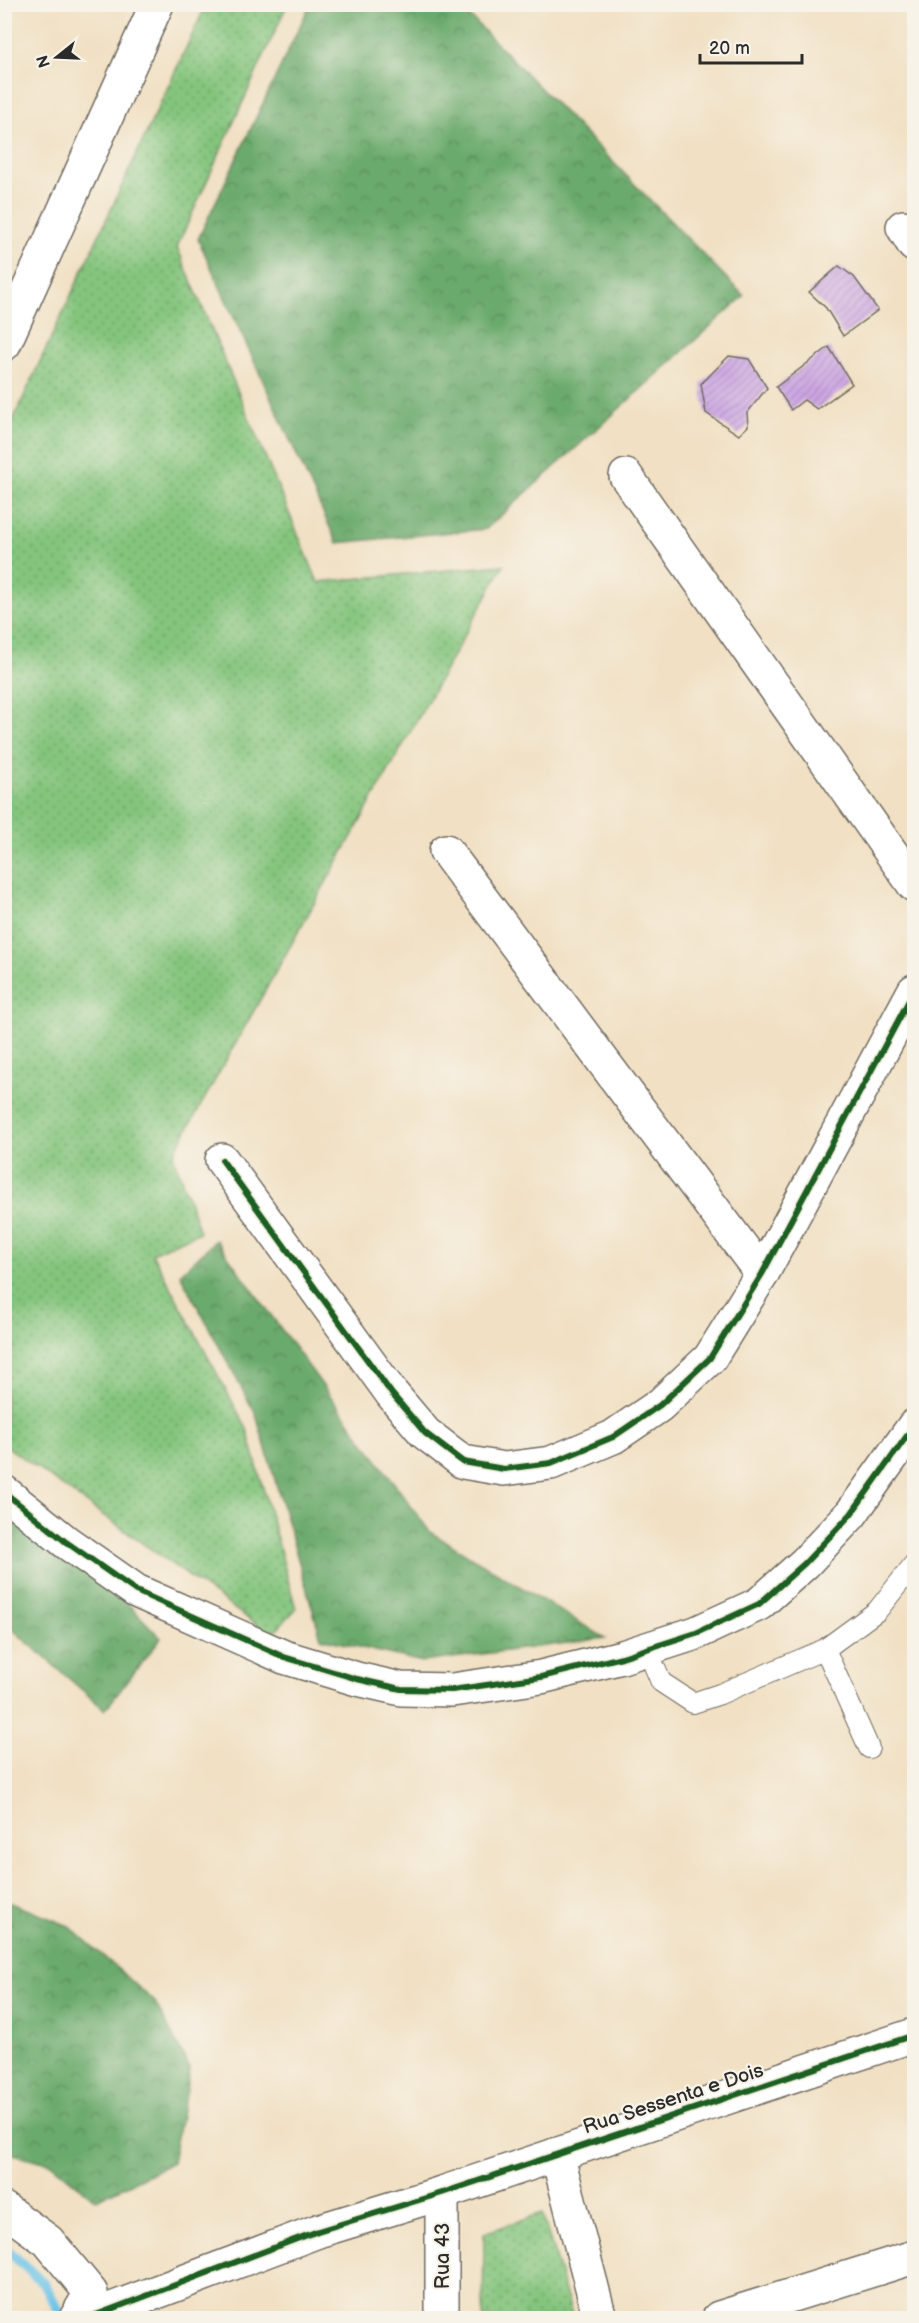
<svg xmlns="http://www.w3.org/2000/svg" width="919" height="2323" font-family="'Balsamiq Sans',sans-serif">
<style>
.grass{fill:url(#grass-dots);stroke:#587854;stroke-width:1.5}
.forest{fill:url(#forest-crowns);stroke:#4b6a4c;stroke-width:1.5}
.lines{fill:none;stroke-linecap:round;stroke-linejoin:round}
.stream{stroke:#69c3e7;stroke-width:10}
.building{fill:url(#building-hatch)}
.service-casing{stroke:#706a60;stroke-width:22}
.minor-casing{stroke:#706a60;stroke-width:36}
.service{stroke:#fff;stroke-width:20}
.minor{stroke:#fff;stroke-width:33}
.cycleway-casing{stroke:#f7f3e8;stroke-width:10}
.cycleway{stroke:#1b5e20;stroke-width:6}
.labels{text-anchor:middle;stroke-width:4.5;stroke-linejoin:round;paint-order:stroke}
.street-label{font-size:20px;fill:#2b2b2b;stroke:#f7f3e8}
</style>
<defs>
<pattern id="grass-dots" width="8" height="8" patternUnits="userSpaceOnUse" patternTransform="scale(1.5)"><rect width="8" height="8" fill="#84c57d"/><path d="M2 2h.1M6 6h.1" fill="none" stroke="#6ca067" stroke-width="1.8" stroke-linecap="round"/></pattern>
<pattern id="forest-crowns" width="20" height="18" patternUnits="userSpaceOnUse" patternTransform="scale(1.5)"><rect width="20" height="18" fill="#6baa6c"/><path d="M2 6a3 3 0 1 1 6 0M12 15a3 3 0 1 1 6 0" fill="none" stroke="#588b59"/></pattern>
<pattern id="building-hatch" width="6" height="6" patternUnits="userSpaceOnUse" patternTransform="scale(1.5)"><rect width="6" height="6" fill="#cda7e4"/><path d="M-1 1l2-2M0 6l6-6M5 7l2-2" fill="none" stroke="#a788b9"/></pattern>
</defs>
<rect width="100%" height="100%" fill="#f7f3e8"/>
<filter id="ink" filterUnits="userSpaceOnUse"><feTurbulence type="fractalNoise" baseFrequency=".0167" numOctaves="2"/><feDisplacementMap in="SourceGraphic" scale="12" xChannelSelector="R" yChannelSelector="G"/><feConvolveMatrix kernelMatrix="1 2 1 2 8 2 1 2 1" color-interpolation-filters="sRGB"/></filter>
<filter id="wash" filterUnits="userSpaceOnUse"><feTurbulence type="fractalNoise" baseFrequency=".008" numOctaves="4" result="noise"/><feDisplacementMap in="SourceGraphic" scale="24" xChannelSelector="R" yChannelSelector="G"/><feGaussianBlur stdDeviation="1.35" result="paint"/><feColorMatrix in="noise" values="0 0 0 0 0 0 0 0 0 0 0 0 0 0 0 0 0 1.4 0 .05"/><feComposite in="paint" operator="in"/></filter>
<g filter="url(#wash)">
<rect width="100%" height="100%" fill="#f1e0c3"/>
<g class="grass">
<polygon points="206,5 287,5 177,247 318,582 504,565 173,1155 200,1232 152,1253 247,1429 296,1609 271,1635 5,1445 5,437"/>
<polygon points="542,2213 573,2318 483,2318 484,2233"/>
</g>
<g class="forest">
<polygon points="310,5 459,5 744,296 486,529 337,543 198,239"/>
<polygon points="216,1240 430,1532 605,1638 422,1662 321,1638 256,1415 180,1274"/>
<polygon points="4,1517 95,1570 161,1638 105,1710 5,1623"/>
<polygon points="5,1902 9,1902 69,1926 155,2002 190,2069 172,2163 96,2200 52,2164 5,2152"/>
</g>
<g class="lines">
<polyline class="stream" points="4,2247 44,2284 63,2318"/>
</g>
<g id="blocks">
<g class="building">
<polygon points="839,266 854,277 878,310 843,336 826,308 809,292"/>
<polygon points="829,347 852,384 817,409 804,400 791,410 776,387"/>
<polygon points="729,356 749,359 767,388 747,413 748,426 739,435 706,413 701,384"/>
</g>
</g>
</g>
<g filter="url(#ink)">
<use href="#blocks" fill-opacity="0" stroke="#706a60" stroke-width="1.5"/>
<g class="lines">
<defs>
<g id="service">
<polyline points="647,1649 661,1682 693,1703 720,1694 825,1649 877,1611 914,1564"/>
<polyline points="825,1649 869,1748"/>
</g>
<g id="minor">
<polyline points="903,227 914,245"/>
<polyline points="4,344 157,4"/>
<polyline points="626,476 914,885"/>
<polyline points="446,851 762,1274"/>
<polyline points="222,1160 392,1394 425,1433 463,1462 504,1469 551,1463 613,1437 660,1405 710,1358 762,1274 914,991"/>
<polyline points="4,1492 66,1542 136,1591 284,1657 357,1679 401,1689 452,1690 541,1677 622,1657 696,1633 759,1604 805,1563 851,1514 914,1426"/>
<polyline points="557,2154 600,2318"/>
<polyline points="442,2193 442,2318"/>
<polyline points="4,2209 48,2241 91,2293 76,2318"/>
<polyline points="88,2318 318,2231 442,2193 914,2035"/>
<polyline points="719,2318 914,2257"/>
</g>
</defs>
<use href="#service" class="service-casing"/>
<use href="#minor" class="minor-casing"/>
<use href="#service" class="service"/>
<use href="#minor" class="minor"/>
<defs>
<g id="cycleway">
<polyline points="222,1160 392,1394 425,1433 463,1462 504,1469 551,1463 613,1437 660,1405 710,1358 762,1274 914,991"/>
<polyline points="4,1492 66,1542 136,1591 284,1657 357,1679 401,1689 452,1690 541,1677 622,1657 696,1633 759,1604 805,1563 851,1514 914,1426"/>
<polyline points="88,2318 318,2231 442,2193 914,2035"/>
</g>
</defs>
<use href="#cycleway" class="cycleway-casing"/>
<use href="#cycleway" class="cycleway"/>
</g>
</g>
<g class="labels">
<g class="street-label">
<text transform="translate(673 2098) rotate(-18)" y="7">Rua Sessenta e Dois</text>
<text transform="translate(442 2256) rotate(-90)" y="7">Rua 43</text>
</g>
</g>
<rect width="919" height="2323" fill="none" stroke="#f7f3e8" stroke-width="24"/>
<g transform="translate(57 57) rotate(252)" stroke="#f7f3e8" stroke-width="4.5" paint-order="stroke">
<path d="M0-4.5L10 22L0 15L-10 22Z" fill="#2b2b2b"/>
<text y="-9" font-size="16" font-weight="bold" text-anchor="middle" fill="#2b2b2b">N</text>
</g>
<path d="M700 54v9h102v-9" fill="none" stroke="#2b2b2b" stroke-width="3"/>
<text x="709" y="54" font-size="18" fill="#2b2b2b" stroke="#f7f3e8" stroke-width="4.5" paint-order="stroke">20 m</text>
</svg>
